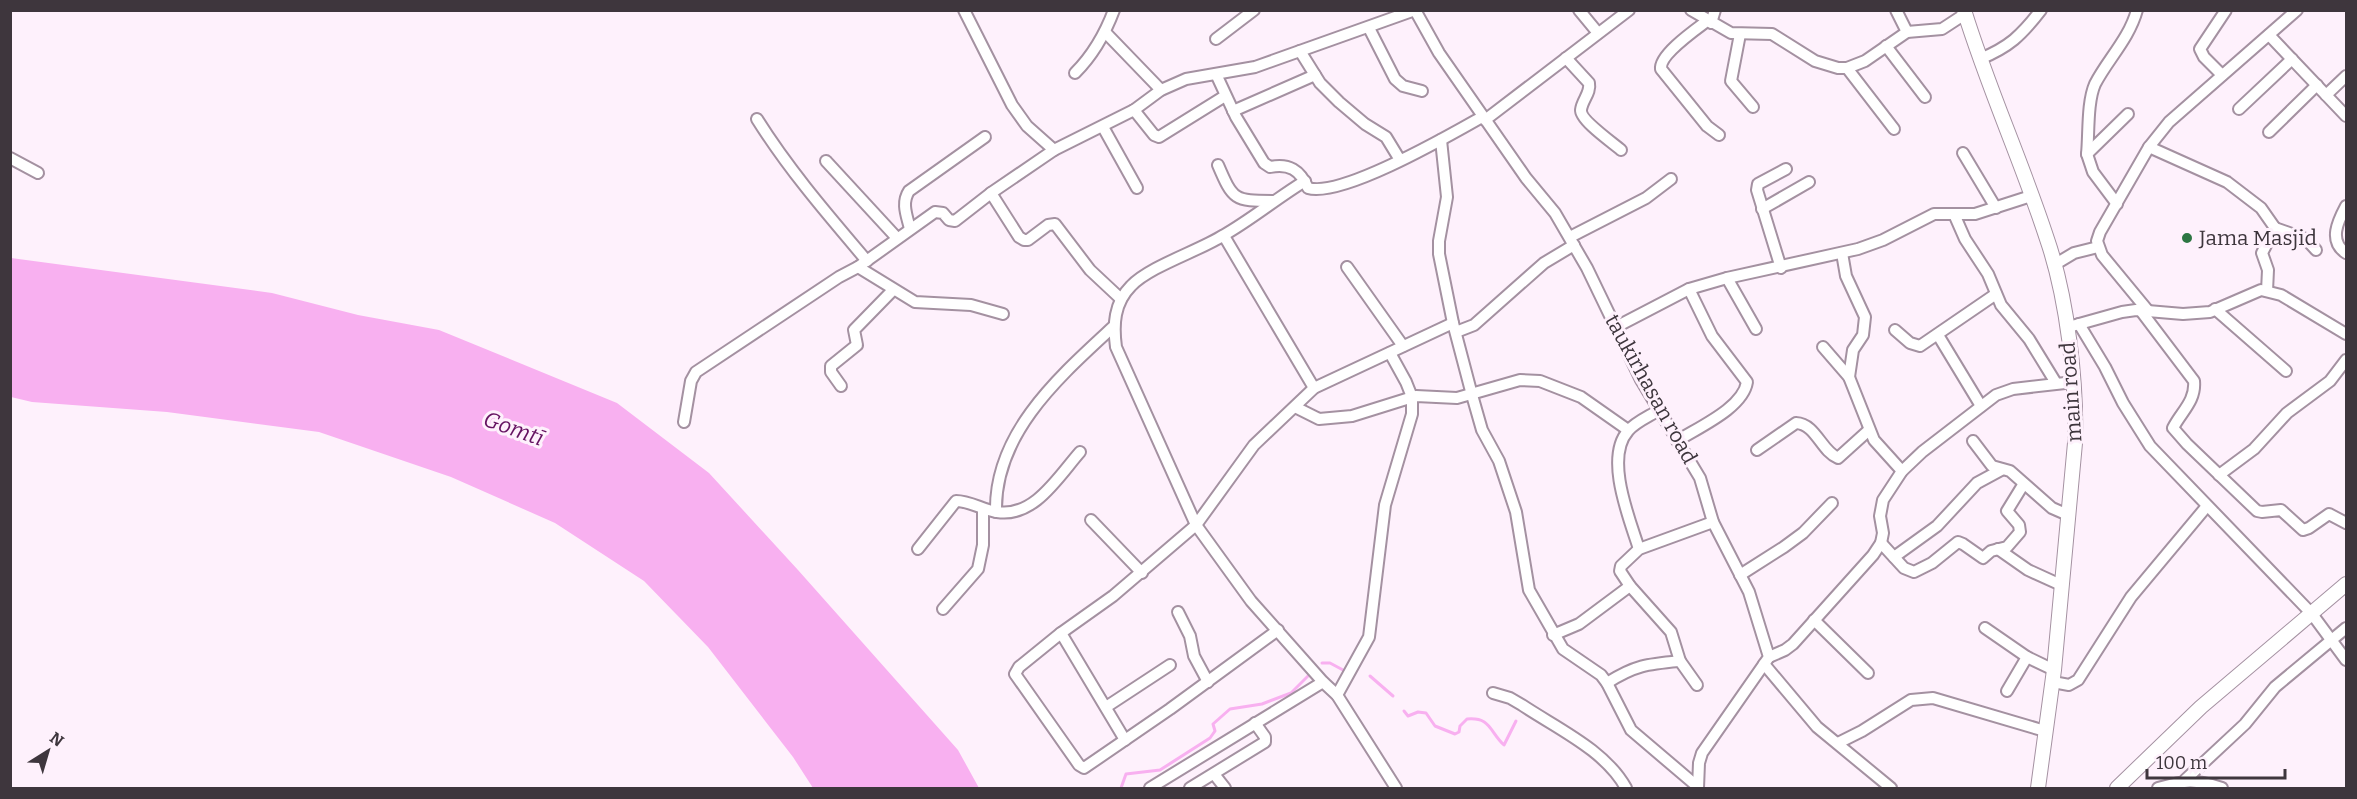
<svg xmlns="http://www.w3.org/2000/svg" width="2357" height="799" font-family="Bitter,serif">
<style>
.water{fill:#f8b0f0}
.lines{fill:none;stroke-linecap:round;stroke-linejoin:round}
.stream{stroke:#f8b0f0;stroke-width:3}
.minor-casing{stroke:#a491a1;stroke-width:14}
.major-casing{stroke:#a491a1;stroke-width:16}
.minor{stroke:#fff;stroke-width:10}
.major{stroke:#fff;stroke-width:14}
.poi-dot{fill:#2d7643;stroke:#fef1fc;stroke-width:2}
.labels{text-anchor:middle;stroke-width:6;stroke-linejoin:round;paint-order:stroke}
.poi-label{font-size:21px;fill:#3e363d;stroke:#fef1fc;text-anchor:start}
.street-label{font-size:21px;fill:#3e363d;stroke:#fef1fc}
.water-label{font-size:22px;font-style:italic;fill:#651261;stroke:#fef1fc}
</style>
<rect width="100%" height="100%" fill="#fef1fc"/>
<polygon class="water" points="11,258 272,293 358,315 439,330 617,403 709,473 798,570 958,750 979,788 813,788 793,757 708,647 644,581 555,523 451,477 319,432 167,412 32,402 11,397"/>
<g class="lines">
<g class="stream">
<polyline points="1322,663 1330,663 1343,670"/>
<polyline points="1370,676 1393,696"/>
<path d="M1404 711 1408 716 1418 712 1426 713 1435 726 1455 734 1459 732 1460 726 1467 719C1491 717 1489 731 1504 745L1516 721"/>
<polyline points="1121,788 1126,774 1160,770 1210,738 1215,731 1213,724 1230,709 1262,704 1291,693 1309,675"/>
</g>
<defs>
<g id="minor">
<polyline points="964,10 1012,105 1027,126 1054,150"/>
<polyline points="1415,10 1439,53 1526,178 1555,213 1587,268 1641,380 1700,478 1713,522 1749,592 1769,657 1702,753 1699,763 1698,788"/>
<polyline points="1579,10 1598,33"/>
<polyline points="1691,10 1731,33 1772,34 1815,61 1838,68 1847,68 1865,61 1907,32 1942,29 1965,14"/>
<polyline points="1896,10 1907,32"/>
<path d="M1707 21C1695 30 1659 55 1661 69L1707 126 1719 135"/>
<polyline points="1711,23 1715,10"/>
<polyline points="1369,28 1395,79 1403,86 1422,91"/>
<polyline points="1105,32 1161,90"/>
<polyline points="1740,34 1731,81 1753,107"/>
<polyline points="2269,35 2346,116"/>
<polyline points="1216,39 1254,10"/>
<polyline points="1886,46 1925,97"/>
<polyline points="1300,51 1320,83 1339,102 1365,124 1386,137 1400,160"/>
<path d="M1566 58 1589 83C1591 93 1582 100 1581 110 1580 120 1613 143 1621 150"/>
<path d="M1980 59C2009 47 2021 36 2041 10"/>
<polyline points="1847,68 1894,129"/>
<path d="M1075 73C1093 55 1105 34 1114 10"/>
<path d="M1216 74 1236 117 1264 163 1270 167C1289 163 1300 170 1308 188 1342 198 1450 135 1482 117"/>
<polyline points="2222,75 2204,57 2200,49 2226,10"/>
<polyline points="2326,95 2346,76"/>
<polyline points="2239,109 2292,59"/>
<polyline points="1134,110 1154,135 1159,137 1225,96"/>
<polyline points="1233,111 1315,75"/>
<path d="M757 119C789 170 828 215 867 261"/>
<polyline points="1485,120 1629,10"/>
<polyline points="1103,127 1137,188"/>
<polyline points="2269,132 2317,85"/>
<polyline points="1441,140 1447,197 1439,241 1439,254 1453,323 1472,395 1482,430 1499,461 1516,512 1529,590 1563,649 1601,675 1607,683 1631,730 1698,787"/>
<polyline points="2149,147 2227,182 2261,208 2275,228 2262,253 2268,270 2267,291"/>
<polyline points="1963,153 1996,208"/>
<polyline points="2087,154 2128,114"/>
<polyline points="10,158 38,173"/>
<polyline points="826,161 897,238"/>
<path d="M1218 165C1233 200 1234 201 1273 201"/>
<path d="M1305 181C1277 198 1252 219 1224 235 1199 251 1150 266 1131 286 1114 303 1113 325 1116 347L1196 525 1251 601 1323 682 1337 695 1396 788"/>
<polyline points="991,193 1019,237 1024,240 1028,240 1048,225 1055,224 1090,270 1121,299"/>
<path d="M2117 204 2093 172 2087 154C2089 134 2087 102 2095 84 2108 59 2129 39 2137 10"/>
<path d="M2346 206C2338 221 2328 241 2346 253"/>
<polyline points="1762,209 1809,182"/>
<polyline points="1954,214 1965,239 1988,274 2001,305 2029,339 2056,383"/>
<polyline points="2275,228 2306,239 2316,250"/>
<path d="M910 229C907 216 901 203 909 191L985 137"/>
<polyline points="1224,236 1314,388"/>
<polyline points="1570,237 1646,198 1671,179"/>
<polyline points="1842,253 1846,276 1865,317 1863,335 1853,350 1849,377"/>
<polyline points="2054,265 2074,253 2098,247"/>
<polyline points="858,267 915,302 971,305 1003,314"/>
<polyline points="1347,267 1403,346"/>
<polyline points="1781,268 1757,190 1758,184 1786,169"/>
<polyline points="1727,278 1756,329"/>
<polyline points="2215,309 2286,371"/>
<path d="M2141 311 2194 381C2196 401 2181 412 2173 428L2187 444 2257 511 2262 512 2281 510 2303 530 2309 528 2329 514 2346 523"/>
<polyline points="2149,312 2102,255 2097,241 2100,232 2149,147 2169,122 2297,10"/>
<polyline points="2079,324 2105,367 2123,403 2150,446 2312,614 2346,660"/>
<polyline points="2072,326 2122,312 2136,310 2183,314 2210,312 2261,290 2281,295 2346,334"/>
<polyline points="1616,327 1689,289 1727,278 1858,249 1883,240 1934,214 1975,214 2031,196"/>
<polyline points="1895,330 1910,343 1920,346 1996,294"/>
<polyline points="1456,332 1474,325 1544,263 1574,245"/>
<polyline points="1938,335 1981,406"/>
<polyline points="1823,347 1849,377 1874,440 1902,471"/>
<polyline points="841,386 831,372 831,366 857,345 854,330 893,290"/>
<polyline points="1295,407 1319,419 1352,416 1416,396 1457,398 1520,380 1540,381 1581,397 1628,430"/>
<polyline points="684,422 691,381 696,372 839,277 858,267 935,212 943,213 949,220 955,221 991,193 1054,150 1134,110 1161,90 1186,79 1255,67 1415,10"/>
<path d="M1677 441C1699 427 1743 408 1747 382L1712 336 1689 289"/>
<polyline points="1973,441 1992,466 2010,471 2052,508 2068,515"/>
<path d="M1757 450 1796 423C1816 424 1821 451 1838 458L1869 430"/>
<polyline points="2219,475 2254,449 2287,413 2330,381 2346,360"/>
<path d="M996 512C994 433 1060 376 1113 327"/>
<polyline points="1091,520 1142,573"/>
<polyline points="1881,543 1904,568 1914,572 1932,563 1958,542 1963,544 1983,558 1991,551 2007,547 2020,532 2019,525 2007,511 2023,485"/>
<path d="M918 549 956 501C970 501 983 510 997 512 1034 518 1058 477 1080 452"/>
<path d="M1639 549C1630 520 1604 458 1628 431 1635 422 1650 416 1659 410"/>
<polyline points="1998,549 2028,570 2061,585"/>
<polyline points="1894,557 1937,526 1977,483 2001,470"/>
<polyline points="1740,575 1784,547 1803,533 1832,503"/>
<polyline points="943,609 978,569 983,545 983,509"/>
<polyline points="1178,612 1190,636 1194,656 1208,682"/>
<polyline points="1814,620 1868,673"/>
<polyline points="1985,628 2027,657 2054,670"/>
<polyline points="1278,630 1170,709 1084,768 1079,765 1015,674 1019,667 1061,633 1113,596 1196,525 1254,445 1314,388 1453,323"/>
<polyline points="1061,633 1125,740"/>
<polyline points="1553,635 1579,624 1630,586"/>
<polyline points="1769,657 1785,650 1793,644 1873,555 1881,543 1883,533 1880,516 1883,500 1902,471 1922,452 1996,395 2013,389 2074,382"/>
<polyline points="1764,664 1817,727 1891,788"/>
<polyline points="2053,682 2069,685 2078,680 2131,597 2207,506"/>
<path d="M1607 683C1635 665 1648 664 1680 661"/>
<polyline points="1697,685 1680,661 1671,632 1630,586 1620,571 1621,566 1639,549 1713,522"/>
<polyline points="2007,691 2027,657"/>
<path d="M1493 693 1510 698 1522 705C1558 729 1605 750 1626 788"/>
<polyline points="1337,695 1369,637 1385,505 1412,414 1412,397 1406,382 1390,353"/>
<polyline points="1106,707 1170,665"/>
<polyline points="1838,743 1862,731 1911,700 1933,698 2045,731"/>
<polyline points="1214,774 1225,788"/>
<polyline points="2185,780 2245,724 2275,687 2346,628"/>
<polyline points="1150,788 1323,682"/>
<polyline points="1190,788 1265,742 1265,737 1255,723"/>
<path d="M2158 788C2186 780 2194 779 2222 788"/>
</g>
<g id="major">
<path d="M1964 10C1988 88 2022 162 2047 239 2067 297 2077 382 2075 443L2054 670 2038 788"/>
<polyline points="2117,788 2201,707 2346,584"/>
</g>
</defs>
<use href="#minor" class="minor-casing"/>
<use href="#major" class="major-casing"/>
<use href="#minor" class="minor"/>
<use href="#major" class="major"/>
</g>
<circle class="poi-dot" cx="2187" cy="238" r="6"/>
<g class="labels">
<g class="poi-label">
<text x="2199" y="245">Jama Masjid</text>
</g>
<g class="street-label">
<text transform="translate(1651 389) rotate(61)" y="7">taukirhasan road</text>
<text transform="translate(2071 392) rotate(-94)" y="7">main road</text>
</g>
<g class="water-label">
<text transform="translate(514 428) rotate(20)" y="8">Gomtī</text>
</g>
</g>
<rect width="2357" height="799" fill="none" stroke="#3e363d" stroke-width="24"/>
<g transform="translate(48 751) rotate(37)" stroke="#fef1fc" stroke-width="4.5" paint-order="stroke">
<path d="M0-4.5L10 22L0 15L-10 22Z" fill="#3e363d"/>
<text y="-9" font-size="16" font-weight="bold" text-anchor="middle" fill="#3e363d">N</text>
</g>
<path d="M2147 769v9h138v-9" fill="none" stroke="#3e363d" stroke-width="3"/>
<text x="2156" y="769" font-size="18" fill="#3e363d" stroke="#fef1fc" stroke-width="4.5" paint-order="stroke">100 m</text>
</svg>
